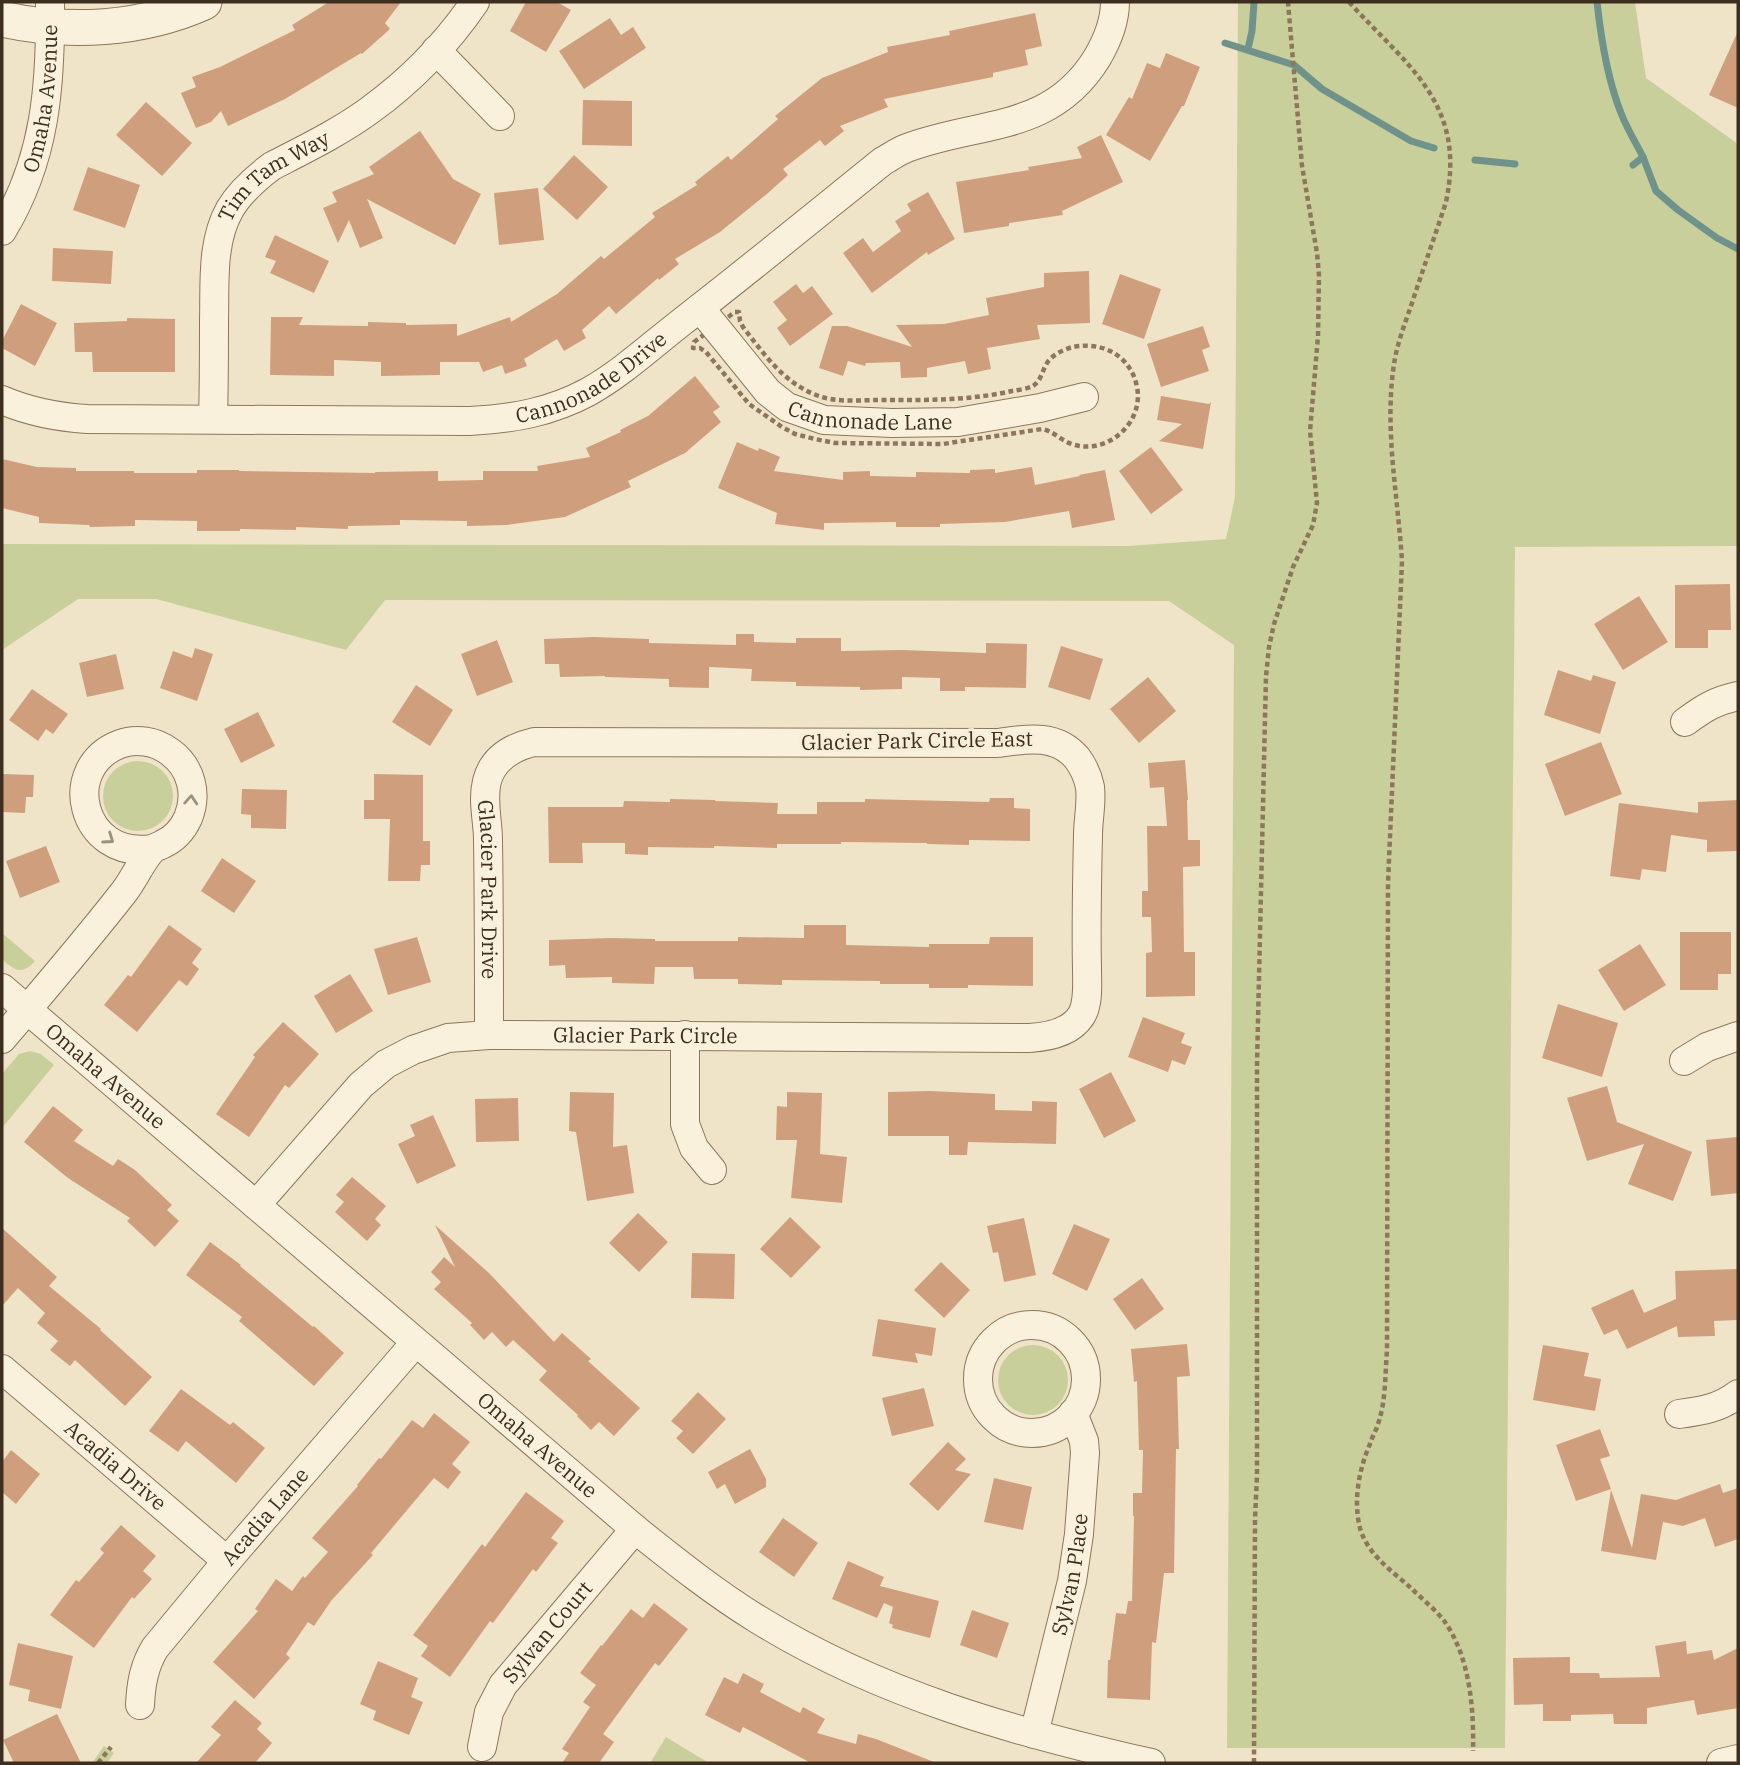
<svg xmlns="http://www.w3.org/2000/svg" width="1740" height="1765" font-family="'IBM Plex Serif',serif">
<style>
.green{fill:#c9cf9b}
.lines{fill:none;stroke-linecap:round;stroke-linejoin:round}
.stream{stroke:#6f938a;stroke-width:7}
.building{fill:#cf9f7d}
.minor-casing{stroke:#8d765c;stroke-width:30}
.tertiary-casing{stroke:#8d765c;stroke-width:37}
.path{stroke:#8d765c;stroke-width:4.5;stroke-dasharray:5 3.5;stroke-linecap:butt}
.minor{stroke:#faf1dc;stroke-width:28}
.tertiary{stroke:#faf1dc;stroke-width:35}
.oneway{stroke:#9c907e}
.labels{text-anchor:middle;stroke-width:6;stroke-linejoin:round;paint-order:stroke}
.street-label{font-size:21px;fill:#3d2e20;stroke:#f7eed8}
</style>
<rect width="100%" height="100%" fill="#f0e4c8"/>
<g class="green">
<polygon points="1238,2 1635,2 1646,78 1738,144 1738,546 1515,547 1505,1748 1227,1748 1234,645 1169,601 385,600 346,650 156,599 78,599 2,650 2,544 1128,546 1226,539 1235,497"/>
<circle cx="138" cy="796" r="35"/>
<path d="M2 933 35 961C22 976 14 970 2 959Z"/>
<polygon points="30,1051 41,1054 54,1065 2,1128 2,1074 19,1054"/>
<circle cx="1033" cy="1380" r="35"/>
<polygon points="666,1737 709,1763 650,1763"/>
<polygon points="104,1746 114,1753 107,1763 92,1763"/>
</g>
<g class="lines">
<g class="stream">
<path d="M1597 2C1601 39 1607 78 1621 113 1627 129 1636 143 1643 157L1633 165"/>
<polyline points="1225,43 1294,65 1322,89 1411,141 1434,148"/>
<polyline points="1248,49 1252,31 1254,2"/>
<polyline points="1643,157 1656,191 1678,210 1717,238 1738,249"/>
<polyline points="1475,160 1515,164"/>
</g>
</g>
<g class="building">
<polygon points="329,2 401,2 385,23 390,29 362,54 361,53 285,99 243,119 228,126 221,111 211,122 196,128 181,93 196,87 192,77 220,67 295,30 292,25"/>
<polygon points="526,2 557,2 571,10 546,52 510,31"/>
<polygon points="1035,13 1042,46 1025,50 1028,65 993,73 993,77 884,99 888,107 840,126 844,131 825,146 820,140 783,169 788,175 768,193 720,232 675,259 679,264 659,280 658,278 616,314 609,306 582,330 586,338 564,351 557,339 524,359 527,366 505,374 502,365 483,372 479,362 440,362 440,375 381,376 381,362 334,360 334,376 270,375 271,317 303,317 299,325 368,326 368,322 406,323 406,325 457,324 457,336 510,317 511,322 557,294 601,256 604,259 655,217 652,213 697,185 695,182 728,156 731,160 778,119 775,116 822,78 888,52 887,47 950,35 949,31"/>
<polygon points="610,18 621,35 633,27 646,48 584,89 559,51"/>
<polygon points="1738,31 1738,108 1709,95"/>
<polygon points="1166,53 1200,67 1184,106 1182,106 1150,161 1106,135 1129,97 1132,99 1147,63 1160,68"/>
<polygon points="583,100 632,101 632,146 582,145"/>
<polygon points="146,102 192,143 162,176 116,135"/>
<polygon points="420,131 453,179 481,194 455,245 367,199 383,238 360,248 349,220 338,243 323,208 337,202 332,192 374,174 369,167"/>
<polygon points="1101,135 1123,182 1062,211 1063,215 1009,223 1009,226 964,233 956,182 1029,170 1028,167 1082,158 1077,147"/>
<polygon points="574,155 608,187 577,220 543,189"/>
<polygon points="88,167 140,185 125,228 73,210"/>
<polygon points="538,188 544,240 499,245 494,193"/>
<polygon points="928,192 955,239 928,255 927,252 872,293 843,253 863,238 873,252 901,231 895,221 911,211 907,204"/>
<polygon points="275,235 329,261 314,293 270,273 276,261 265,257"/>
<polygon points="53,248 113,251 111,284 52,281"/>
<polygon points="1089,271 1090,323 1037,325 1040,339 987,348 991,369 968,374 965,361 927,368 927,377 901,378 900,362 866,363 865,366 848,361 843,376 819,368 832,326 847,326 912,347 896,325 944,324 989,315 986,298 1044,287 1044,273"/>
<polygon points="1120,274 1161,289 1144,339 1102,324"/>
<polygon points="796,284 803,293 812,286 833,314 790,346 777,328 787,320 773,302"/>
<polygon points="21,304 57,323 35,366 2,348 2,341"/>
<polygon points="127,318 175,319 175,372 93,372 92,352 75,352 74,323 127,321"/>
<polygon points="1203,326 1210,347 1202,350 1209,371 1161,387 1147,344"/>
<polygon points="695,376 720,407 713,412 721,422 685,453 628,481 631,487 565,517 507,525 467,526 467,521 400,520 400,525 348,526 348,529 296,527 296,530 240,529 240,531 197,531 197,521 135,520 135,526 90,527 89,525 39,523 39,517 2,508 2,459 37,467 76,468 76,471 134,471 134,473 197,473 197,470 239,470 239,471 375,473 375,472 438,471 438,481 483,480 483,471 538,471 537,466 590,457 586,448 621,432 620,430 648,416"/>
<polygon points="1161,396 1209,404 1211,402 1203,449 1159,441 1182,424 1157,420"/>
<polygon points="737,442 758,451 759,448 780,457 774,471 843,480 843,472 870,471 870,476 916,477 916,472 970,473 970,470 995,469 995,473 1032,467 1035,485 1080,476 1079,475 1105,470 1115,520 1072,528 1069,511 1005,522 940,524 940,527 896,527 896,522 824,523 824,530 775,524 777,513 718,488"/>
<polygon points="1151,447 1183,490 1151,514 1119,471"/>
<polygon points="1730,584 1731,630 1708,630 1708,648 1675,648 1675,585"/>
<polygon points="1639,596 1668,642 1623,670 1594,624"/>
<polygon points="736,634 754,634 754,642 796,643 796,638 841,638 841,651 902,650 986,653 986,643 1027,644 1026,688 965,687 965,691 940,691 940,678 902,677 902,689 860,690 860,687 796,686 796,682 751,681 752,669 709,667 709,688 669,687 669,679 605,677 605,676 560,677 559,664 545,664 544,639 594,637 649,639 649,643 736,645"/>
<polygon points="497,640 513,682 477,696 461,654"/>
<polygon points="1061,646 1103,659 1090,700 1048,687"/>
<polygon points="195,648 213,654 197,701 160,688 173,651 192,658"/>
<polygon points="116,654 124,689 87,697 79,663"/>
<polygon points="1558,670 1591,681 1593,675 1616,682 1600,734 1544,715"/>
<polygon points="1148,677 1176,711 1139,743 1110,709"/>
<polygon points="416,685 453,710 430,746 392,722"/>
<polygon points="32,689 68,714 53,734 46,729 38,741 9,720"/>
<polygon points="258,712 275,746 241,763 224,729"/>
<polygon points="1601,742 1622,794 1565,816 1545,764"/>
<polygon points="1185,760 1188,800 1187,800 1188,840 1200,840 1200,866 1183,867 1184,952 1195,952 1195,996 1146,997 1146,953 1152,952 1151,917 1142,917 1142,891 1148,891 1147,826 1167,826 1164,787 1150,788 1148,763"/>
<polygon points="2,774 34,775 33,797 26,797 25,813 2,812"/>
<polygon points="374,774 423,775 423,841 430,841 430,865 421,865 420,881 388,881 390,819 364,819 364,800 374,800"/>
<polygon points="242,789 287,790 286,829 251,828 251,815 241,814"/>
<polygon points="990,798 1014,798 1014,808 1030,809 1030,841 969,840 969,845 927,844 927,843 841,842 841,844 777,844 777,848 714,846 714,848 648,847 648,855 625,854 625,843 582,843 583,863 549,863 548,807 623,807 624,801 670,802 670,799 715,800 715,801 778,803 777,814 817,814 817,802 865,802 865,799 989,802"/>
<polygon points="1738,800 1738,851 1707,852 1707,840 1671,835 1666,872 1642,869 1640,880 1610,876 1619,803 1698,813 1698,802"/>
<polygon points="46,846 60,882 20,898 6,861"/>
<polygon points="222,858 256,881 234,913 201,891"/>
<polygon points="169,925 202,949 192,963 199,969 187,986 179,980 137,1032 104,1005 128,975 131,977"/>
<polygon points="804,925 846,925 846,945 929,947 929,944 989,944 990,937 1033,937 1033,986 968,985 968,988 929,988 929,984 880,984 880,981 782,980 782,985 738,984 738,979 694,979 693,967 655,967 654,984 612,983 612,977 566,978 565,965 549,966 549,940 611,938 655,939 655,941 738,941 738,937 804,938"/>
<polygon points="1680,932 1731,932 1731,974 1718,974 1718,990 1680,990"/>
<polygon points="417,937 431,982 388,995 374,949"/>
<polygon points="1640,944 1666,985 1624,1011 1598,970"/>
<polygon points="350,974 373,1011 336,1033 314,996"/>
<polygon points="1558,1004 1618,1023 1602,1077 1542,1058"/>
<polygon points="1143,1017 1185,1033 1181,1043 1192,1047 1185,1065 1172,1060 1168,1072 1128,1057"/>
<polygon points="283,1022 319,1054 289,1088 285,1085 249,1137 216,1114 255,1057 253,1055"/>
<polygon points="1111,1072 1136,1121 1104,1138 1079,1089"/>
<polygon points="1607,1086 1617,1122 1692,1152 1673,1201 1628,1184 1644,1144 1587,1161 1567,1098"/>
<polygon points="930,1091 995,1094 995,1110 1032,1111 1032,1101 1057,1102 1056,1144 968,1142 967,1155 949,1155 949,1136 888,1136 888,1092"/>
<polygon points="570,1092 614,1093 613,1147 627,1145 634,1193 587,1201 576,1132 569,1131"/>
<polygon points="787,1092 822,1093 820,1154 847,1157 842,1203 791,1198 797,1140 776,1140 777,1106 787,1107"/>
<polygon points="518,1098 519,1141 476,1142 475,1099"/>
<polygon points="53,1106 83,1130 74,1141 113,1166 118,1159 135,1170 172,1205 167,1210 179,1221 155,1247 127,1221 130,1218 68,1178 24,1142"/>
<polygon points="433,1115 456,1166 417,1184 398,1144 415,1136 410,1125"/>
<polygon points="1737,1137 1738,1193 1711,1196 1706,1140"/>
<polygon points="352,1177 386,1206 375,1219 381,1225 367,1241 335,1212 344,1202 336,1195"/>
<polygon points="638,1213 668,1242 639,1272 609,1243"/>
<polygon points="790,1217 821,1247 791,1278 760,1249"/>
<polygon points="1024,1218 1036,1275 1004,1282 998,1252 993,1253 987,1226"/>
<polygon points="1074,1224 1110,1239 1087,1291 1052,1274"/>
<polygon points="435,1225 489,1273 554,1342 562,1333 591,1359 588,1361 640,1408 614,1436 599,1422 591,1430 577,1416 578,1415 539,1380 547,1371 513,1340 506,1347 492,1332 484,1340 470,1325 472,1323 434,1289 441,1282 431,1272 444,1257 455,1267"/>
<polygon points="2,1228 57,1277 49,1286 101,1329 100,1330 152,1377 125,1406 75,1360 70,1366 50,1350 58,1341 37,1323 45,1313 18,1288 2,1306"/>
<polygon points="210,1242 241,1265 240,1266 313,1327 314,1326 344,1353 314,1386 239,1321 242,1317 186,1275"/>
<polygon points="692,1253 735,1254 734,1299 691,1298"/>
<polygon points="941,1262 970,1290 944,1318 914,1290"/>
<polygon points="1738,1269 1738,1320 1714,1321 1715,1336 1678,1337 1677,1326 1627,1349 1617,1329 1604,1335 1591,1308 1633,1289 1644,1313 1676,1299 1675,1271"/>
<polygon points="1142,1278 1164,1309 1135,1330 1113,1299"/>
<polygon points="878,1319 936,1328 932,1356 915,1353 918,1363 872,1356"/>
<polygon points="1187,1344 1190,1376 1177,1377 1179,1449 1176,1449 1174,1573 1164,1573 1156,1643 1152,1642 1150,1700 1107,1698 1108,1660 1110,1660 1116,1613 1126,1614 1128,1601 1132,1601 1134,1516 1133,1516 1133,1493 1142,1493 1143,1450 1139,1450 1137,1381 1134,1382 1131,1349"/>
<polygon points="1543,1345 1589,1353 1584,1376 1601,1379 1595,1411 1533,1400"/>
<polygon points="924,1388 934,1426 892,1436 882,1398"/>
<polygon points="181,1389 230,1425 233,1422 265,1448 236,1483 186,1441 178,1452 149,1431"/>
<polygon points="698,1392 726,1419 693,1454 676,1438 683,1431 671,1421"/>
<polygon points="434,1413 470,1442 452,1464 461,1472 448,1489 434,1478 371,1553 373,1555 331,1601 314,1626 308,1622 286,1654 290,1658 254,1699 213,1662 258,1611 255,1609 276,1579 292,1591 303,1576 305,1578 328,1552 312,1538 358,1486 357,1485 379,1458 381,1459 412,1420 423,1428"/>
<polygon points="1600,1429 1610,1456 1600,1459 1611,1489 1576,1501 1556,1445"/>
<polygon points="948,1442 966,1459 955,1470 971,1474 938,1511 909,1484"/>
<polygon points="750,1449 766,1479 766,1487 735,1504 725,1484 717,1489 708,1472"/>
<polygon points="11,1450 40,1474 16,1504 2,1492 2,1462"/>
<polygon points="994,1478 1032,1487 1023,1530 984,1522"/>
<polygon points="1720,1484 1723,1493 1738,1488 1738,1539 1715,1547 1705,1518 1683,1526 1663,1522 1656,1560 1601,1551 1611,1490 1632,1548 1641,1494 1676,1500"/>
<polygon points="526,1492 564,1521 551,1538 558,1543 536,1572 533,1569 493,1623 490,1621 450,1677 421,1656 428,1646 413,1635 482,1544 485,1547"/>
<polygon points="783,1518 818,1543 794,1577 759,1552"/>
<polygon points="121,1525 156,1556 143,1571 152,1579 134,1599 132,1597 94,1648 50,1615 76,1580 79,1582 104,1553 100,1549"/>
<polygon points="848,1561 884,1577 880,1586 939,1601 930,1638 892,1628 893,1625 889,1623 893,1607 884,1603 877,1618 832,1599"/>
<polygon points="654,1603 688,1629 659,1666 655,1663 603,1734 614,1742 599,1763 562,1763 569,1753 562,1749 590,1707 583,1702 596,1685 580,1673 601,1645 602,1646 631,1609 643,1618"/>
<polygon points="972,1610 1009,1623 997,1658 960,1645"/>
<polygon points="1686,1641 1687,1654 1712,1650 1714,1660 1738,1648 1738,1708 1697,1715 1694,1700 1647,1708 1647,1724 1614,1724 1613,1714 1571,1715 1571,1721 1543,1721 1543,1704 1514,1705 1513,1658 1570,1657 1570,1673 1599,1673 1600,1678 1660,1677 1655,1646"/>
<polygon points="18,1643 73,1656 61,1709 28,1701 30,1690 9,1685"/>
<polygon points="378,1661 418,1678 411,1697 423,1702 409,1735 373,1720 376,1711 360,1704"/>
<polygon points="743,1673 764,1684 760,1692 800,1713 803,1707 825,1719 817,1733 856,1744 858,1734 876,1739 934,1762 934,1763 811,1763 743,1727 740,1733 705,1715 724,1677 738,1684"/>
<polygon points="235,1700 262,1723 257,1729 272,1743 255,1763 196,1763 221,1735 211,1727"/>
<polygon points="57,1714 81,1763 14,1763 3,1740"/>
</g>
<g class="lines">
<defs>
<g id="minor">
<polyline points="436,50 500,116"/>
<path id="s1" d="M2 231C46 159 51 84 50 2"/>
<path id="s2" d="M700 308 768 392 787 407 824 420 892 423 958 422 1040 408 1084 397"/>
<path id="s3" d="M2 400C30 412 56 417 87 419L470 421C512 419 551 412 588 392 622 373 652 345 683 321 750 269 816 215 883 161 891 157 898 151 907 148 978 121 1051 133 1097 58 1107 41 1115 22 1115 2"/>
<path id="s4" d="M213 419C214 386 214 354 214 321 215 284 211 242 230 209 240 192 256 178 272 166 305 149 340 132 370 110 410 81 447 43 475 2"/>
<path d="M1685 722C1704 708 1715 701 1738 696"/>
<path id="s5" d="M2 988 635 1529C675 1561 715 1593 759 1620 879 1694 1014 1732 1151 1763"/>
<polyline points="685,1035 685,1124 694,1148 712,1170"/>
<path d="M2 1039C43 991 85 942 124 892 134 879 140 864 150 852 153 847 158 847 163 844 174 839 183 829 188 818 198 794 191 767 170 752 156 741 136 738 120 744 59 767 81 859 151 849"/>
<polyline points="1684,1061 1707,1047 1738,1036"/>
<path id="s6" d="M256 1205 361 1085 386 1064 413 1050 448 1038 489 1035 1029 1038C1047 1037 1070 1033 1081 1016 1089 1004 1087 983 1087 969 1086 925 1087 880 1088 835 1088 819 1092 803 1090 787 1088 777 1083 766 1077 758 1056 733 1026 739 997 743L534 742C513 747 493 758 487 781 482 801 488 821 488 840 489 905 489 970 489 1035"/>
<circle cx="1032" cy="1379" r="54"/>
<path id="s7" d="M2 1369 227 1561"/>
<path d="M1679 1414C1702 1411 1720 1408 1738 1394"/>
<path id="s8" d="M140 1705C141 1684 144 1666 155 1648L227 1561 415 1343"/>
<path id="s9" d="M1034 1734 1072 1581 1079 1534 1085 1453 1084 1441 1073 1413"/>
<path id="s10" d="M482 1747 489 1712 503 1685 635 1529"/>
<polyline points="1721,1763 1738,1759"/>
</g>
<path id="tertiary" d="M2 19C69 34 141 30 204 2"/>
</defs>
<use href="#minor" class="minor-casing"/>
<use href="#tertiary" class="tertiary-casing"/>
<g class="path">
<path d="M1349 2C1407 66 1467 103 1446 202 1435 236 1423 269 1412 303 1405 323 1397 344 1394 364 1384 430 1398 496 1402 561L1388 883 1387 1350C1385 1375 1386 1401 1378 1424 1376 1431 1372 1437 1370 1444 1359 1469 1353 1501 1360 1528 1367 1554 1392 1571 1411 1588 1422 1599 1436 1610 1445 1622 1470 1658 1474 1709 1473 1751"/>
<path d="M735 312H739L740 321 743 327C764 354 783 382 816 395 835 403 859 400 879 400 924 400 968 401 1012 391 1018 390 1027 389 1033 386 1041 381 1042 371 1047 363 1052 355 1064 349 1073 347 1103 341 1131 356 1137 387 1144 422 1109 454 1075 445 1062 442 1054 431 1042 429L943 444 835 443 815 439 795 434 782 427 749 404 706 352 700 348H693L694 342Z"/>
<polyline points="98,1763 111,1747"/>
<polyline points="1254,1763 1255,1519 1257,1476 1257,1064 1266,676 1269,647 1274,624 1293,567 1313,525 1317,503 1310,431 1318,336 1319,275 1317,253 1302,166 1288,2"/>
</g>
<use href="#minor" class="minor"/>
<use href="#tertiary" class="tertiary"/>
</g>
<defs><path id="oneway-chevron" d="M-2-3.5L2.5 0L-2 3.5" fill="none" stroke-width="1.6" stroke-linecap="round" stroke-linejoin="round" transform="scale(1.75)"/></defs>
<g class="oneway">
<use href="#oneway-chevron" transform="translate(191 800) rotate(-86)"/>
<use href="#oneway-chevron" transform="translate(109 839) rotate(35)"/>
</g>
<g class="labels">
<g class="street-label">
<text dy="7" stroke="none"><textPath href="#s1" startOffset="140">Omaha Avenue</textPath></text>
<text dy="7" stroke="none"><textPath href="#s4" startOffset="268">Tim Tam Way</textPath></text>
<text dy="7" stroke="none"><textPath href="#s3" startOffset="602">Cannonade Drive</textPath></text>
<text dy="7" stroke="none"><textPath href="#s2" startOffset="217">Cannonade Lane</textPath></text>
<text transform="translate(917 741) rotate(-1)" y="7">Glacier Park Circle East</text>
<text dy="7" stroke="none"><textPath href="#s6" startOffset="1883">Glacier Park Drive</textPath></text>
<text dy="7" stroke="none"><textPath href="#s6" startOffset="457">Glacier Park Circle</textPath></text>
<text dy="7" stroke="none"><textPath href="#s5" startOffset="136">Omaha Avenue</textPath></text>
<text dy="7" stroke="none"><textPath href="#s5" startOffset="704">Omaha Avenue</textPath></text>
<text dy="7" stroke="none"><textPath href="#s7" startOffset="149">Acadia Drive</textPath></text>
<text dy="7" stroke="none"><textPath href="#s8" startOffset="231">Acadia Lane</textPath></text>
<text dy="7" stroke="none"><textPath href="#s9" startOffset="164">Sylvan Place</textPath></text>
<text dy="7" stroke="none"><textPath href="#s10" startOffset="135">Sylvan Court</textPath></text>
</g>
</g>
<rect width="1740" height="1765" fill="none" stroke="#3d2e20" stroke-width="7"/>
</svg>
